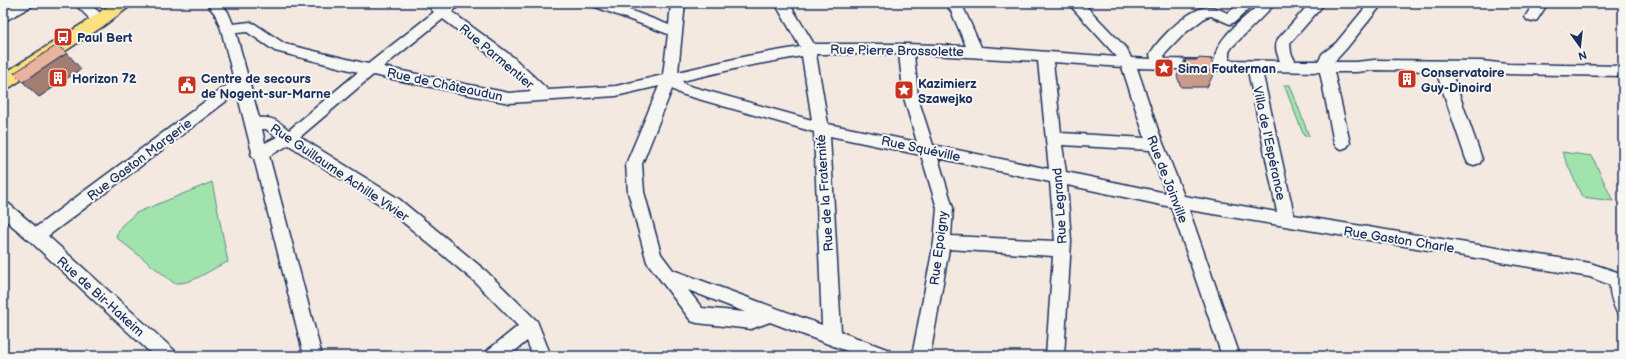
<svg xmlns="http://www.w3.org/2000/svg" width="1626" height="359" font-family="'Balsamiq Sans',sans-serif">
<style>
.green{fill:#a1e3ad;stroke:#5e8986}
.lines{fill:none;stroke-linecap:round;stroke-linejoin:round}
.minor-casing{stroke:#1b2f5e;stroke-width:3}
.major-casing{stroke:#1b2f5e;stroke-width:3}
.minor{fill:#f6f6f2;fill-rule:evenodd}
.major{fill:#fbe080;fill-rule:evenodd}
.wall{fill:#c89a88;stroke:#1b2f5e}
.shaded-wall{fill:#a37d6f;stroke:#1b2f5e}
.building{fill:#e9b39e;stroke:#1b2f5e}
.labels{text-anchor:middle;stroke-width:4;stroke-linejoin:round;paint-order:stroke}
.poi-label{font-size:13px;font-weight:bold;fill:#1b2f5e;stroke:#f6f6f2;text-anchor:start}
.street-label{font-size:13px;fill:#1b2f5e;stroke:#f6f6f2}
</style>
<rect width="100%" height="100%" fill="#f3e9e1"/>
<filter id="ink" filterUnits="userSpaceOnUse"><feTurbulence type="fractalNoise" baseFrequency=".025" numOctaves="2"/><feDisplacementMap in="SourceGraphic" scale="8" xChannelSelector="R" yChannelSelector="G"/><feConvolveMatrix kernelMatrix="1 2 1 2 8 2 1 2 1" color-interpolation-filters="sRGB"/></filter>
<g filter="url(#ink)">
<g class="green">
<polygon points="1284,85 1290,85 1309,136 1304,136"/>
<polygon points="1562,152 1592,156 1613,201 1582,197"/>
<path d="M212 182 228 262C211 268 193 285 174 283L117 238 116 236 121 226 136 213Z"/>
</g>
<g class="lines">
<defs>
<g id="minor">
<polygon points="17,3 34,3 32,6 3,22 3,11"/>
<polygon points="74,3 89,3 99,12 103,23 101,26 96,28 91,26 88,17"/>
<path d="M206 3H221L228 12 233 24 250 22 255 24 285 44 368 64 434 12 424 3H440L443 5 446 3H462L452 12 513 57 548 90 616 86 663 75 668 34 593 6 591 3H611L669 25 671 3H685L678 72 747 56 800 47 775 3H789L814 44H906L966 46 951 11 945 3H959L964 9 981 47 1117 57 1068 3H1083L1127 49 1131 58 1151 59 1150 54C1159 38 1191 6 1210 7 1216 7 1222 11 1228 13L1240 3H1255L1235 22 1230 24 1211 16 1206 17 1185 33 1164 55 1165 59 1215 60C1215 38 1246 17 1261 3H1276L1232 47 1229 52V60L1280 61C1277 54 1274 46 1278 39L1310 3H1325L1290 43 1291 53 1295 61H1319L1322 54 1336 43 1369 3H1383L1346 49 1334 62H1356L1374 60 1481 61 1508 64 1623 66V76L1508 74 1481 71H1451L1482 159 1480 163 1474 165 1468 163 1466 159 1436 71 1374 70 1356 72H1334L1350 143 1347 147 1342 149 1337 147 1334 143 1320 72 1262 71 1294 215 1590 263 1623 274V315L1617 313C1613 304 1609 294 1610 285L1590 277 1189 210 1240 356H1222L1171 207 1067 185 1071 241 1064 356H1046L1053 256 949 249 930 356H912L934 242 937 208 921 155 830 136 841 332 889 350 891 356H860L770 322 751 329 697 323 691 321 647 262 628 192 626 164 659 86 616 96 509 103 373 75 300 137 399 199 486 271 537 321 551 356H533L527 341 509 356H486L488 350 518 326 474 281 387 209 289 145 269 156 322 356H304L254 158 251 154 252 152 237 93 48 236 174 350 176 356H154L30 241 3 218V202L9 204 36 227 234 80 221 29 215 14ZM443 19 503 65 531 91 509 93 383 67ZM247 32 275 51 358 72 289 130C277 121 274 117 259 118L236 33ZM816 54H899L904 98 917 142 828 124ZM914 54 1038 61 1049 169 933 145 918 98ZM802 56 812 120 686 85 682 81 747 66ZM1053 62 1122 67 1145 138 1061 133ZM1137 68 1248 71 1277 212 1184 196 1159 133ZM672 89 681 94 814 132 822 325 673 270 661 254 644 192 642 164ZM262 129H266L277 137 265 143ZM1062 145 1150 150 1166 193 1066 172ZM938 158 1050 182 1055 241 951 236 953 208ZM688 290 745 312 702 308Z"/>
<polygon points="1534,3 1548,3 1537,20 1532,22 1527,20 1525,17"/>
</g>
<polygon id="major" points="112,3 131,3 129,7 102,27 9,88 3,90 3,74 90,19"/>
</defs>
<use href="#minor" class="minor-casing"/>
<use href="#major" class="major-casing"/>
<use href="#minor" class="minor"/>
<use href="#major" class="major"/>
</g>
<g class="wall">
<polygon points="1198,58 1215,71 1207,87 1181,87 1177,76 1185,60 1197,60"/>
<polygon points="81,69 39,97 14,73"/>
</g>
<polygon class="shaded-wall" points="67,53 81,69 39,97 23,82"/>
<g class="building">
<polygon points="57,45 67,53 23,82 14,73"/>
<polygon points="1198,58 1211,59 1215,71 1188,71 1185,60 1198,60"/>
</g>
</g>
<defs>
<symbol id="bus-square" viewBox="-11 -11 22 22"><rect x="-9" y="-9" width="18" height="18" rx="4" fill="#c8321e" stroke="#f6f6f2"/><path d="M-5-6H5V4H4V6H2V4H-2V6H-4V4H-5ZM-3.5-4V0h7V-4ZM-3.5 1.2v1.5H-2V1.2ZM2 1.2v1.5H3.5V1.2Z" fill="#fff"/></symbol>
<symbol id="sight-square" viewBox="-11 -11 22 22"><rect x="-9" y="-9" width="18" height="18" rx="4" fill="#c8321e" stroke="#f6f6f2"/><path d="M0-6L1.8-2.2L6-1.7L2.9 1.2L3.7 5.4L0 3.3L-3.7 5.4L-2.9 1.2L-6-1.7L-1.8-2.2Z" fill="#fff"/></symbol>
<symbol id="building-square" viewBox="-11 -11 22 22"><rect x="-9" y="-9" width="18" height="18" rx="4" fill="#c8321e" stroke="#f6f6f2"/><path d="M-4-6H4V6H1V3H-1V6H-4ZM-2.5-4.3h1.7v1.8h-1.7ZM.8-4.3h1.7v1.8H.8ZM-2.5-1h1.7V.8h-1.7ZM.8-1h1.7V.8H.8Z" fill="#fff"/></symbol>
<symbol id="civic-square" viewBox="-11 -11 22 22"><rect x="-9" y="-9" width="18" height="18" rx="4" fill="#c8321e" stroke="#f6f6f2"/><path d="M-.6-6.5H3V-4.5H.6V-3L4-1V1h2V6H-6V1h2V-1L-.6-3ZM-1.2 2.5V6h2.4V2.5Z" fill="#fff"/></symbol>
</defs>
<g fill-rule="evenodd">
<use href="#bus-square" x="52" y="26" width="22" height="22"/>
<use href="#sight-square" x="1153" y="57" width="22" height="22"/>
<use href="#building-square" x="47" y="67" width="22" height="22"/>
<use href="#building-square" x="1396" y="68" width="22" height="22"/>
<use href="#civic-square" x="176" y="74" width="22" height="22"/>
<use href="#sight-square" x="893" y="79" width="22" height="22"/>
</g>
<g class="labels">
<g class="poi-label">
<text x="77" y="42">Paul Bert</text>
<text x="1178" y="73">Sima Fouterman</text>
<text x="1421" y="77">Conservatoire<tspan x="1421" dy="15">Guy-Dinoird</tspan></text>
<text x="72" y="83">Horizon 72</text>
<text x="201" y="83">Centre de secours<tspan x="201" dy="15">de Nogent-sur-Marne</tspan></text>
<text x="918" y="88">Kazimierz<tspan x="918" dy="15">Szawejko</tspan></text>
</g>
<g class="street-label">
<text transform="translate(897 50) rotate(1)" y="5">Rue Pierre Brossolette</text>
<text transform="translate(497 56) rotate(40)" y="5">Rue Parmentier</text>
<text transform="translate(445 84) rotate(12)" y="5">Rue de Châteaudun</text>
<text transform="translate(1270 143) rotate(78)" y="5">Villa de l'Espérance</text>
<text transform="translate(921 148) rotate(12)" y="5">Rue Squéville</text>
<text transform="translate(139 159) rotate(-37)" y="5">Rue Gaston Margerie</text>
<text transform="translate(340 172) rotate(34)" y="5">Rue Guillaume Achille Vivier</text>
<text transform="translate(1168 179) rotate(69)" y="5">Rue de Joinville</text>
<text transform="translate(824 193) rotate(-94)" y="5">Rue de la Fraternité</text>
<text transform="translate(1059 206) rotate(-94)" y="5">Rue Legrand</text>
<text transform="translate(1399 239) rotate(9)" y="5">Rue Gaston Charle</text>
<text transform="translate(938 248) rotate(-83)" y="5">Rue Epoigny</text>
<text transform="translate(101 296) rotate(42)" y="5">Rue de Bir-Hakeim</text>
</g>
</g>
<rect width="1626" height="359" fill="none" stroke="#f6f6f2" stroke-width="16"/>
<rect x="8" y="8" width="1610" height="343" fill="none" stroke="#1b2f5e" stroke-width="1.5" filter="url(#ink)"/>
<g transform="translate(1580 46) rotate(165)" stroke="#f6f6f2" stroke-width="3" paint-order="stroke">
<path d="M0-3L7 15L0 10L-7 15Z" fill="#1b2f5e"/>
<text y="-6" font-size="11" font-weight="bold" text-anchor="middle" fill="#1b2f5e">N</text>
</g>
</svg>
